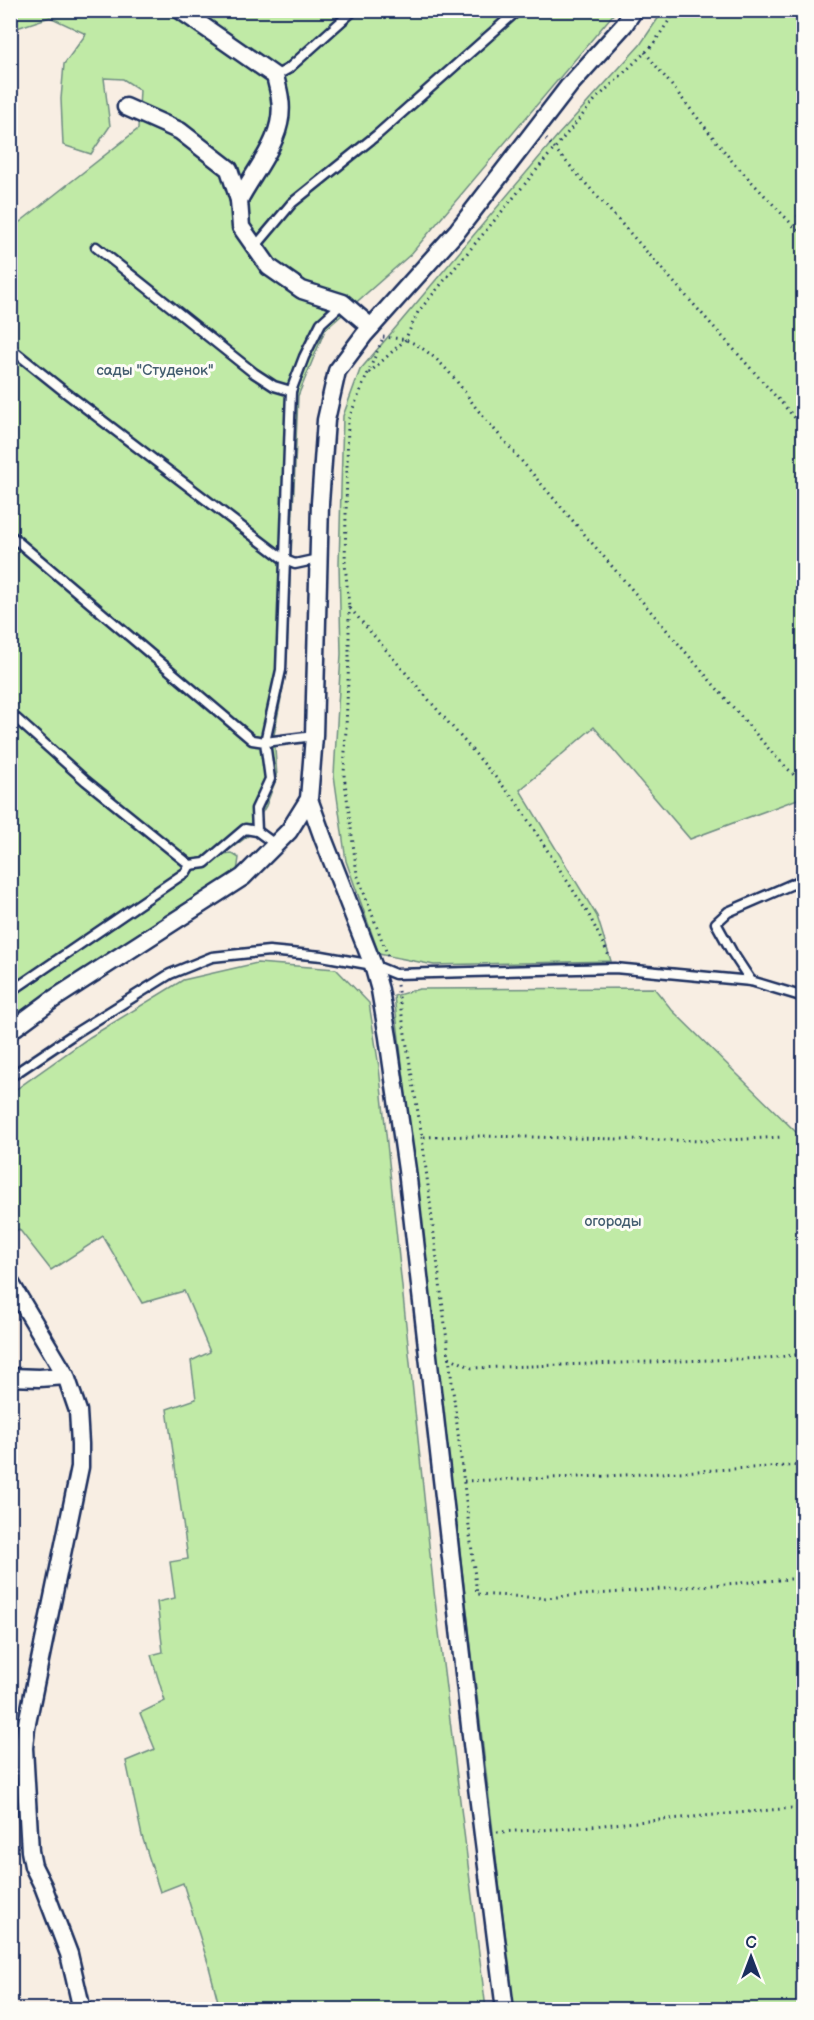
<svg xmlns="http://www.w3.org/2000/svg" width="814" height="2020" font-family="'Balsamiq Sans',sans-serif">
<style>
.green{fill:#c0eaa6;stroke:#6e8c82;stroke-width:1.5}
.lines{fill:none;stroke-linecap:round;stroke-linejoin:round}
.service-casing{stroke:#1b2f5e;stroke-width:13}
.minor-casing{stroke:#1b2f5e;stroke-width:21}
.path{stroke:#1b2f5e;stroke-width:3;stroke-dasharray:1.5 4.5;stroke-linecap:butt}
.service{stroke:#fdfcf7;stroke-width:8}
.minor{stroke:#fdfcf7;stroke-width:16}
.labels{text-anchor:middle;stroke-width:6;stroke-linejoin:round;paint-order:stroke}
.park-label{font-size:15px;fill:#445e70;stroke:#fdfcf7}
</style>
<rect width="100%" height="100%" fill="#f8eee3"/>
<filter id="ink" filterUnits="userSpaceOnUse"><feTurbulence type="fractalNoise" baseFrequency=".0167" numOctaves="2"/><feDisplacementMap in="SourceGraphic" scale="12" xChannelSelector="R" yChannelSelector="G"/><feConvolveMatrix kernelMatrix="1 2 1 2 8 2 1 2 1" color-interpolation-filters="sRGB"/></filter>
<g filter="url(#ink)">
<g class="green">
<polygon points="11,11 616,11 411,254 325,330 298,396 286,672 274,735 277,777 266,806 248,836 224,854 231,853 239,858 237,872 11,1025 11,229 138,129 140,90 123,79 104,78 110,126 91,154 63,145 61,99 64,64 86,34 50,17 11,30"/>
<polygon points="663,11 792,11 803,26 804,210 797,216 804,223 803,797 690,839 594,727 520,790 597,916 611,961 434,965 379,954 346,861 334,775 341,654 339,564 343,416 360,370 558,135 640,45"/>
<polygon points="257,963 336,969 369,1003 379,1067 434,1592 486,2009 220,2009 208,1963 183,1883 160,1892 142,1836 126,1761 155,1749 140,1713 165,1701 151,1655 163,1652 157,1602 175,1598 170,1562 188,1559 167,1409 196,1399 191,1361 210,1352 184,1291 142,1303 103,1236 51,1270 19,1229 11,1235 11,1093 90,1037 183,980"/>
<polygon points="654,988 672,1010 800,1136 803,1142 803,2009 514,2009 394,996 419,989"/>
</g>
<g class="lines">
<defs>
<g id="service">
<polyline points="275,76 288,69 354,10"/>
<polyline points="96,247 254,373 274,386 291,391"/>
<polyline points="255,247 292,203 378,134 518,10"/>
<polyline points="10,348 65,392 285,560 295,564 318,559"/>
<polyline points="10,535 252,740 265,742 270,779 256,809 257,831"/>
<polyline points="10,713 86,781 190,865 205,863 245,829 257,831 276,845"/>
<polyline points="314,736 265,742 281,670 291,391 304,357 321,323 343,303"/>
<polyline points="751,981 732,952 716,923 728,912 804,879"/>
<polyline points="10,992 186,872 190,865"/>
<polyline points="10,1077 77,1032 170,974 212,957 269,951 322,956 373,965 395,974 615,968 751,981 804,997"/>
</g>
<g id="minor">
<path d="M180 10 275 76C277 84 279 91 280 99 286 137 255 169 239 200"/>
<polyline points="126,107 180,131 229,169 239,200 241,227 269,267 302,290 343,303 371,327"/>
<polyline points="309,799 323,838 373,965 380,990 388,1037 407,1170 476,1779 505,2010"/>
<polyline points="10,1031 52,1000 243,877 289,831 309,799 314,736 320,503 326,420 337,371 364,335 458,230 569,86 624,25 634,10"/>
<polyline points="10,1282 66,1376 78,1411 80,1444 80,1467 26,1728 24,1748 30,1851 33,1866 43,1886 69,1954 82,2010"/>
<polyline points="10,1377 39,1378 66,1376"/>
</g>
</defs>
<use href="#service" class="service-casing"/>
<use href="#minor" class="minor-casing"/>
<g class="path">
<polyline points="645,52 732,161 804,237"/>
<polyline points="546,139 804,428"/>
<path d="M383 337C390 338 399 338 406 340 437 352 458 382 476 408L774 755 804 785"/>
<polyline points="382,340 348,420 345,563 349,607 515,800 589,915 610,958"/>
<polyline points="369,373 405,340 418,312 595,100 652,46 676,10"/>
<polyline points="349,607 349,656 344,775 357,874 389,959"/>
<polyline points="397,985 422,1137 483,1136 709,1141 783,1137"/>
<polyline points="422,1137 449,1357 472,1368 768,1358 804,1354"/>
<polyline points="449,1357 477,1594 544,1598 804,1578"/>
<polyline points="464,1481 607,1476 804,1465"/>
<polyline points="497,1832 558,1829 804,1807"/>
</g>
<use href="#service" class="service"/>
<use href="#minor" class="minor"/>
</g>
</g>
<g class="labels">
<g class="park-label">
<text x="155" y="375">сады "Студенок"</text>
<text x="613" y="1226">огороды</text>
</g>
</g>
<rect width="814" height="2020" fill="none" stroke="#fdfcf7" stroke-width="36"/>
<rect x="18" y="18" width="778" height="1984" fill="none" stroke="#1b2f5e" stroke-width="2" filter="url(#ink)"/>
<g transform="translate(751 1957)" stroke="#fdfcf7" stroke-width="4.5" paint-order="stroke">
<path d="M0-4.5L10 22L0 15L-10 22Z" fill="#1b2f5e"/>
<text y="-9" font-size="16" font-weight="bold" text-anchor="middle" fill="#1b2f5e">С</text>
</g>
</svg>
